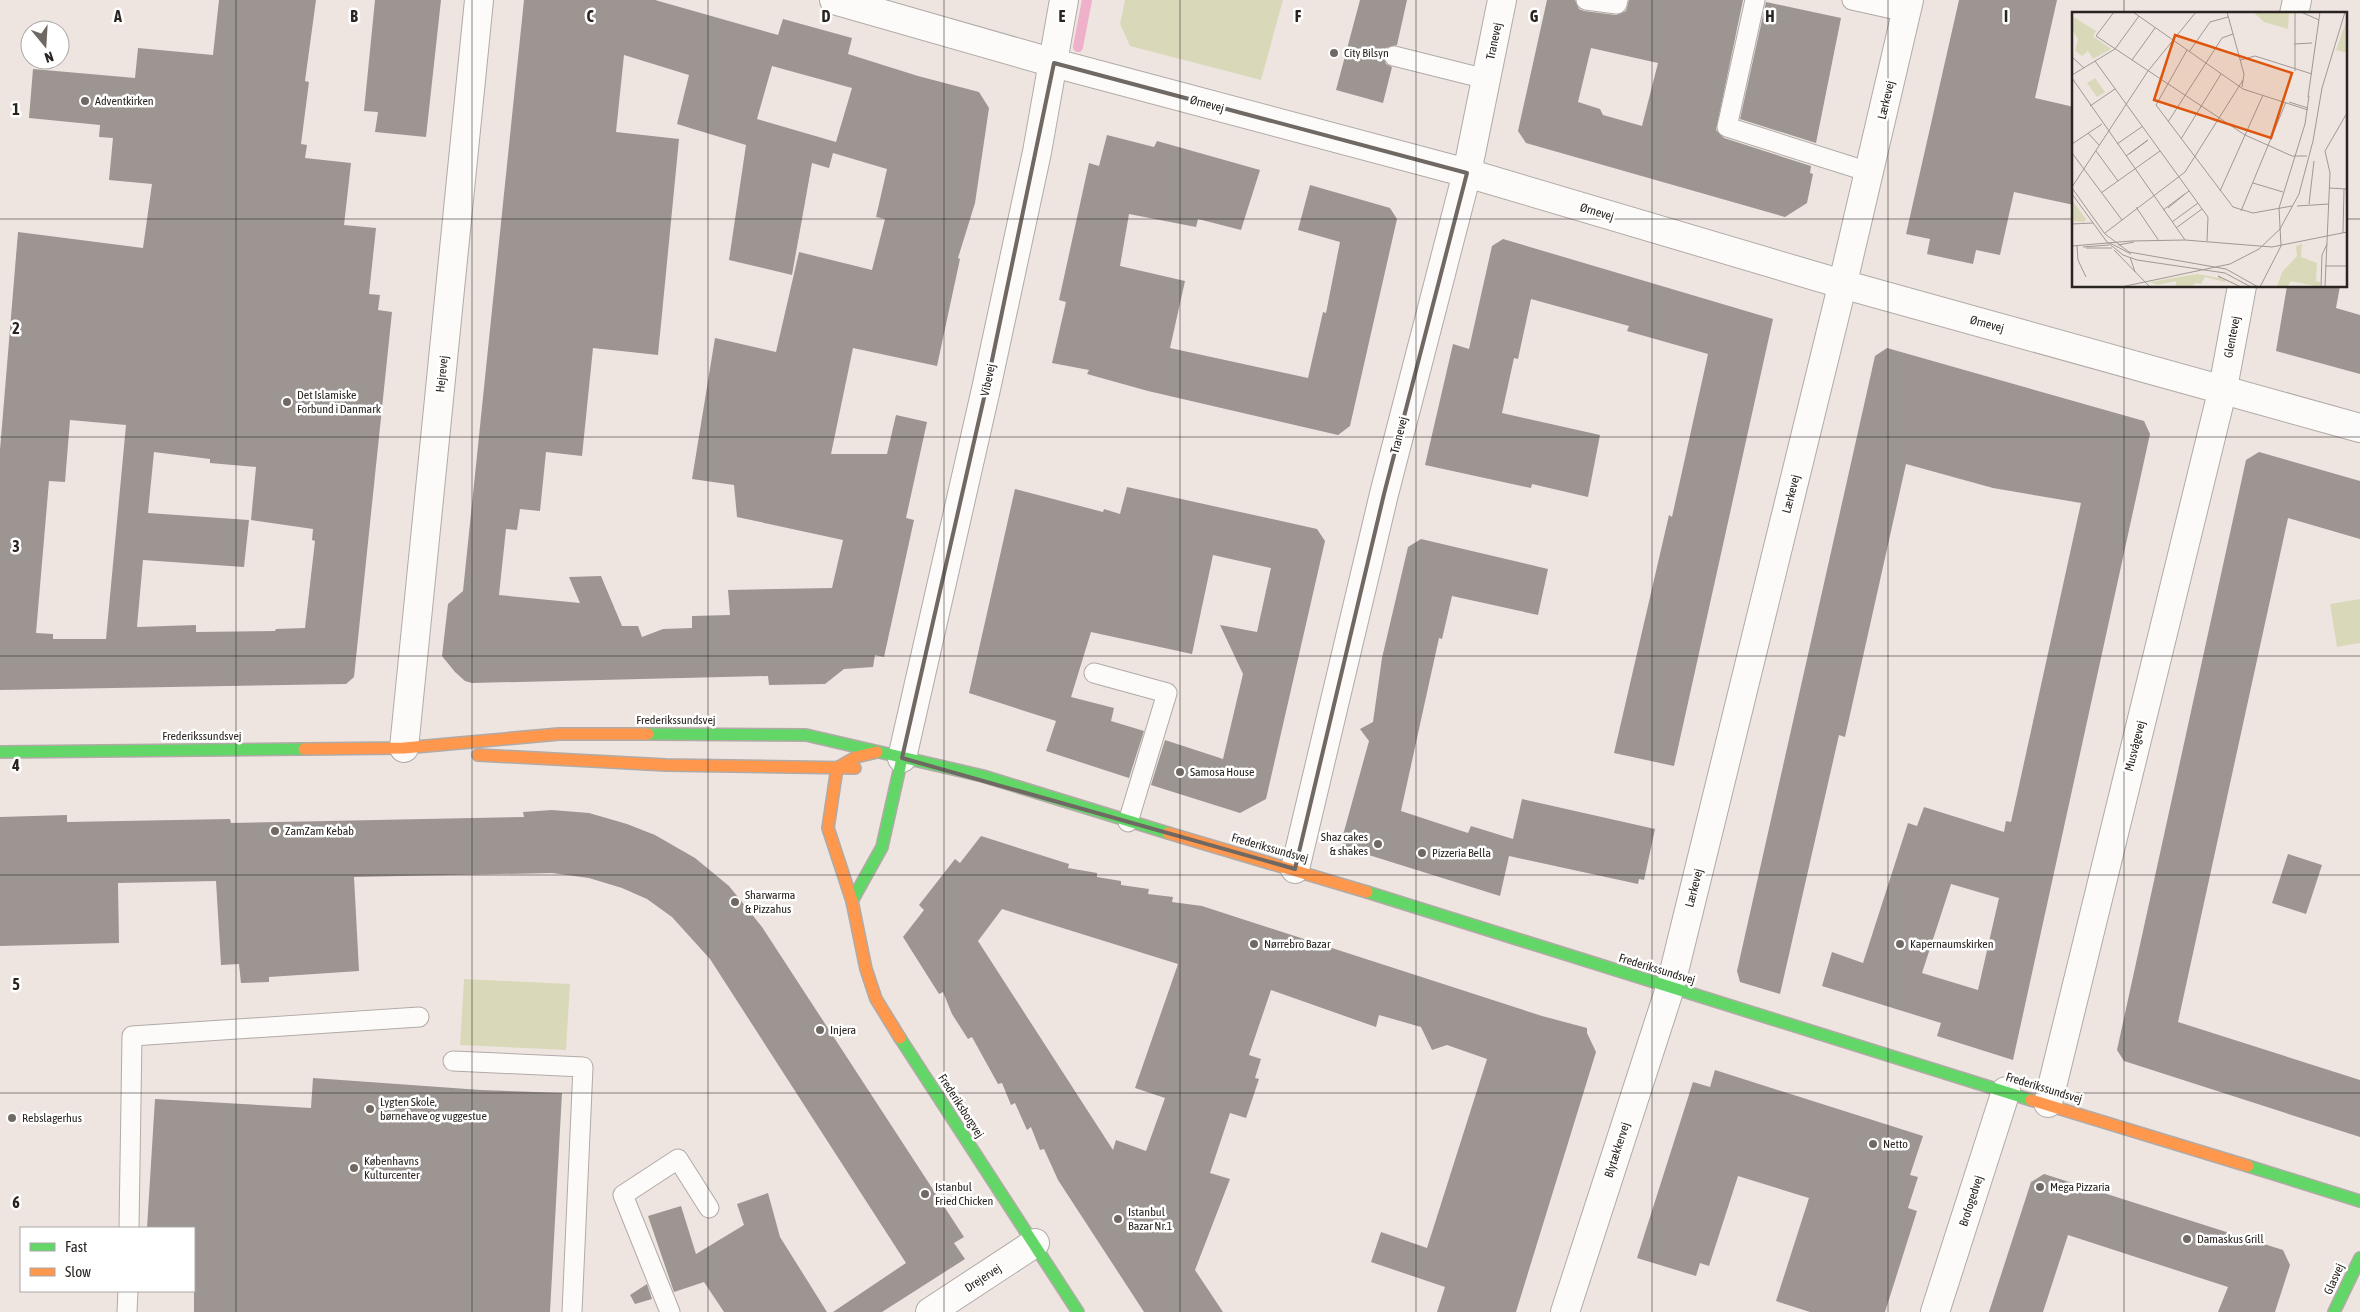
<svg xmlns="http://www.w3.org/2000/svg" width="2360" height="1312" font-family="'Asap Condensed',sans-serif">
<style>
.green{fill:#d9d9b9}
.lines{fill:none;stroke-linecap:round;stroke-linejoin:round}
.stream{stroke:#efb0c9;stroke-width:10}
.building{fill:#9c9592;fill-rule:evenodd}
.lane-casing{stroke:#b1aaa6;stroke-width:21}
.street-casing{stroke:#b1aaa6;stroke-width:30}
.fast-casing{stroke:#b1aaa6;stroke-width:14}
.slow-casing{stroke:#b1aaa6;stroke-width:14}
.lane{stroke:#fcfbfa;stroke-width:19}
.street{stroke:#fcfbfa;stroke-width:28}
.fast{stroke:#63d668;stroke-width:11}
.slow{stroke:#ff974d;stroke-width:11}
.marked{fill:none;stroke:#6f6863;stroke-width:4;stroke-linejoin:round}
.grid{fill:none;stroke:#2a2420;stroke-width:1;stroke-opacity:0.55}
.poi-dot{fill:#6f6863;stroke:#fff;stroke-width:2}
.labels{text-anchor:middle;stroke-width:5;stroke-linejoin:round;paint-order:stroke}
.street-label{font-size:12px;fill:#2a2420;stroke:#fff}
.poi-label{font-size:12px;fill:#2a2420;stroke:#fff;text-anchor:start}
.inset-road{fill:none;stroke:#a09893;stroke-width:1}
.view{fill:#de560d;fill-opacity:0.15;stroke:#de560d;stroke-width:2.5}
.inset-edge{fill:none;stroke:#2a2420;stroke-width:2.5}
.grid-label{font-size:16px;text-anchor:middle;font-weight:bold;fill:#2a2420;stroke:#fff;stroke-width:5;stroke-linejoin:round;paint-order:stroke}
</style>
<rect width="100%" height="100%" fill="#eee5e0"/>
<g class="green">
<polygon points="1125,0 1283,0 1261,80 1130,46 1120,24"/>
<polygon points="2360,599 2360,643 2337,647 2330,604"/>
<polygon points="464,979 570,984 566,1050 460,1045"/>
</g>
<g class="lines">
<polyline class="stream" points="1078,47 1087,0"/>
</g>
<g class="building">
<path d="M219 0H316L305 81 309 82 301 144 307 145 305 158 351 163 344 225 376 228 369 294 380 295 378 310 392 312 354 677 346 684 0 690V450L18 232 143 248 152 184 109 180 113 138 99 137 100 125 29 118 33 69 135 78 138 48 213 55ZM70 420 126 425 106 639H53V634L36 633 49 481 65 482ZM154 452 210 459V463L256 467 251 520 313 529 312 540 315 541 305 628 276 629 275 631 196 632V625L137 627 143 560 244 567 249 520 148 513Z"/>
<polygon points="375,0 441,0 426,137 375,132 378,112 364,111"/>
<path d="M524 0H655L778 35 783 19 852 38 848 54 918 76 979 92 989 108 975 203 958 258 960 259 937 366 853 348 831 454H887L896 415 927 422 906 518 914 520 884 657 875 655 873 667 844 669 825 684 769 685 768 676 472 683 465 681 455 672 442 656 448 604 463 591ZM624 55 689 75 677 124 746 145 729 260 792 275 812 163 829 168 833 153 887 169 876 217 885 219 872 270 799 252 776 352 715 338 692 479 734 485 737 517 843 540 832 588 728 590 730 615 692 616V628L663 629 642 637 638 626H622L601 576 569 577 580 603 499 595 506 529 517 530 520 509 540 511 546 452 582 456 593 348 658 355 679 139 616 132ZM772 66 852 88 836 142 757 119Z"/>
<polygon points="1360,0 1407,0 1397,45 1386,48 1383,54 1386,64 1392,67 1383,103 1336,90"/>
<path d="M1547 0H1575L1579 9 1584 11 1616 15 1626 11 1629 0H1743L1716 130 1724 138 1811 166 1810 173 1813 174 1807 203 1785 217 1526 143 1518 131ZM1591 48 1658 63 1642 126 1603 115 1600 109 1578 102Z"/>
<polygon points="1959,0 2057,0 2035,98 2074,107 2074,205 2014,192 2000,255 1976,250 1973,264 1927,254 1930,239 1906,234"/>
<polygon points="1766,2 1841,18 1816,143 1740,119"/>
<polygon points="1107,135 1154,147 1157,141 1260,170 1241,230 1198,219 1196,227 1129,214 1120,266 1185,281 1170,348 1308,378 1323,312 1326,313 1340,242 1298,230 1310,185 1390,208 1397,219 1350,426 1338,435 1148,391 1087,374 1089,370 1052,363 1066,302 1059,300 1089,163 1099,166"/>
<polygon points="1503,239 1773,319 1674,766 1614,753 1669,515 1672,517 1708,354 1627,331 1629,326 1531,299 1518,359 1514,358 1502,413 1600,435 1588,497 1532,484 1531,488 1425,465 1453,344 1469,349 1492,246"/>
<polygon points="2287,286 2340,286 2336,308 2360,315 2360,374 2276,351"/>
<path d="M1887 348 2144 421 2150 434 2013 1060 1937 1036 1941 1023 1822 986 1832 952 1863 963 1908 823 1917 826 1924 807 2004 832 2006 821 2011 822 2081 503 1993 488 1906 464 1845 737 1839 735 1780 994 1740 982 1737 971 1875 356ZM1951 884 1999 898 1978 990 1922 973Z"/>
<polygon points="2259,452 2360,481 2360,539 2288,518 2178,1022 2360,1080 2360,1137 2124,1061 2117,1050 2246,460"/>
<polygon points="1127,487 1317,529 1325,541 1266,799 1240,813 1151,785 1165,740 1223,759 1243,674 1220,625 1257,632 1271,568 1213,555 1192,654 1091,632 1071,697 1114,708 1111,721 1144,731 1129,778 1046,751 1056,721 969,693 1015,489 1103,512 1104,509 1120,514"/>
<polygon points="1421,539 1548,569 1538,615 1452,596 1442,639 1439,638 1401,811 1468,833 1471,826 1513,839 1522,799 1655,829 1644,880 1639,879 1638,884 1509,856 1500,896 1340,846 1369,741 1360,729 1373,722 1382,658 1408,547"/>
<polygon points="552,810 589,813 627,824 655,835 695,858 729,886 762,927 964,1237 954,1243 965,1259 882,1312 833,1312 906,1263 710,959 672,917 647,899 622,888 589,878 552,873 354,877 359,971 269,977 269,982 241,983 239,964 221,965 216,881 118,883 119,943 0,946 0,817 67,815 67,822 230,819 231,823 524,817 523,812"/>
<path d="M981 836 1069 864 1068 868 1097 873V877L1121 881V885L1149 889 1148 894 1173 897 1172 902 1202 906 1542 1016 1587 1028V1033L1596 1052 1516 1312H1437L1445 1287 1371 1262 1381 1232 1427 1248 1487 1059 1447 1045 1432 1050 1421 1027 1379 1015 1376 1027 1271 990 1249 1055 1261 1059 1255 1078 1259 1079 1246 1118 1230 1113 1210 1173 1230 1179 1195 1270 1223 1312H1144L1058 1180 1044 1149 1040 1150 1031 1127 1027 1130 1015 1103 1011 1105 1002 1083 998 1084 972 1037 968 1039 952 1014 943 992 939 994 903 937 924 910 919 905 955 859 960 863ZM1002 909 1178 964 1135 1088 1165 1098 1146 1151 1116 1140 1113 1150 978 941Z"/>
<polygon points="2288,854 2322,865 2306,914 2272,903"/>
<polygon points="1715,1070 1923,1136 1910,1175 1918,1177 1908,1208 1917,1211 1885,1312 1810,1312 1776,1301 1809,1198 1738,1176 1709,1266 1700,1263 1696,1276 1637,1258 1693,1082 1710,1087"/>
<polygon points="313,1078 481,1090 562,1093 550,1312 194,1312 194,1228 147,1228 155,1099 311,1108"/>
<polygon points="2044,1174 2283,1250 2290,1265 2275,1312 2218,1312 2228,1287 2068,1235 2043,1312 1989,1312 2031,1182"/>
<polygon points="768,1193 780,1237 827,1312 724,1312 704,1282 674,1292 648,1216 681,1206 696,1254 744,1225 737,1204"/>
<polygon points="647,1284 652,1299 635,1304 630,1295"/>
</g>
<g class="lines">
<defs>
<g id="lane">
<polyline points="1586,0 1617,4 1618,0"/>
<polyline points="1755,0 1727,127 1869,172"/>
<polyline points="1852,0 1906,12"/>
<polyline points="1394,56 1486,79"/>
<polyline points="1094,673 1167,693 1128,822"/>
<polyline points="453,1061 583,1067 572,1312"/>
<polyline points="129,1228 132,1036 419,1017"/>
<polyline points="127,1312 128,1291"/>
<polyline points="670,1312 623,1195 678,1159 709,1208"/>
</g>
<g id="street">
<polyline points="834,0 1054,63 1467,173 1842,284 2360,428"/>
<polyline points="2294,14 2297,0"/>
<polyline points="404,748 479,0"/>
<polyline points="902,758 986,389 1037,152 1064,0"/>
<polyline points="1295,869 1384,494 1467,173 1502,0"/>
<polyline points="2048,1103 2223,388 2242,286"/>
<polyline points="930,1312 1035,1243"/>
<polyline points="1565,1312 1670,988 1845,274 1909,0"/>
<polyline points="1935,1312 2006,1091"/>
</g>
<g id="fast">
<polyline points="648,734 806,735 983,776 1168,833"/>
<polyline points="0,752 304,749"/>
<polyline points="1367,892 2031,1100"/>
<polyline points="852,901 882,847 902,758"/>
<polyline points="900,1038 1078,1312"/>
<polyline points="2248,1166 2360,1201"/>
<polyline points="2334,1312 2360,1258"/>
</g>
<g id="slow">
<polyline points="304,749 404,748 559,734 648,734"/>
<polyline points="877,752 856,757 837,768 828,828 852,901 866,969 876,999 900,1038"/>
<polyline points="478,755 666,765 855,768"/>
<polyline points="1168,833 1367,892"/>
<polyline points="2031,1100 2248,1166"/>
</g>
</defs>
<use href="#lane" class="lane-casing"/>
<use href="#street" class="street-casing"/>
<use href="#fast" class="fast-casing"/>
<use href="#slow" class="slow-casing"/>
<use href="#lane" class="lane"/>
<use href="#street" class="street"/>
<use href="#fast" class="fast"/>
<use href="#slow" class="slow"/>
</g>
<path class="marked" d="M1054 63 1467 173 1384 494 1295 869 902 758 986 389Z"/>
<path class="grid" d="M236 0V1312M472 0V1312M708 0V1312M944 0V1312M1180 0V1312M1416 0V1312M1652 0V1312M1888 0V1312M2124 0V14M0 219H2074M2346 219H2360M2124 286V1312M0 437H2360M0 656H2360M0 875H2360M0 1093H2360"/>
<g class="poi-dot">
<circle cx="1334" cy="53" r="5"/>
<circle cx="85" cy="101" r="5"/>
<circle cx="287" cy="402" r="5"/>
<circle cx="1180" cy="772" r="5"/>
<circle cx="275" cy="831" r="5"/>
<circle cx="1378" cy="844" r="5"/>
<circle cx="1422" cy="853" r="5"/>
<circle cx="735" cy="902" r="5"/>
<circle cx="1254" cy="944" r="5"/>
<circle cx="1900" cy="944" r="5"/>
<circle cx="820" cy="1030" r="5"/>
<circle cx="370" cy="1109" r="5"/>
<circle cx="12" cy="1118" r="5"/>
<circle cx="1873" cy="1144" r="5"/>
<circle cx="354" cy="1168" r="5"/>
<circle cx="2040" cy="1187" r="5"/>
<circle cx="925" cy="1194" r="5"/>
<circle cx="1118" cy="1219" r="5"/>
<circle cx="2187" cy="1239" r="5"/>
</g>
<g class="labels">
<g class="street-label">
<text transform="translate(1494 41) rotate(-78)" y="4">Tranevej</text>
<text transform="translate(1886 100) rotate(-77)" y="4">Lærkevej</text>
<text transform="translate(1207 104) rotate(15)" y="4">Ørnevej</text>
<text transform="translate(1597 212) rotate(17)" y="4">Ørnevej</text>
<text transform="translate(1987 324) rotate(15)" y="4">Ørnevej</text>
<text transform="translate(2232 337) rotate(-79)" y="4">Glentevej</text>
<text transform="translate(442 374) rotate(-84)" y="4">Hejrevej</text>
<text transform="translate(988 380) rotate(-78)" y="4">Vibevej</text>
<text transform="translate(1399 435) rotate(-76)" y="4">Tranevej</text>
<text transform="translate(1791 494) rotate(-76)" y="4">Lærkevej</text>
<text x="676" y="724">Frederikssundsvej</text>
<text x="202" y="740">Frederikssundsvej</text>
<text transform="translate(2135 746) rotate(-76)" y="4">Musvågevej</text>
<text transform="translate(1270 848) rotate(16)" y="4">Frederikssundsvej</text>
<text transform="translate(1694 888) rotate(-76)" y="4">Lærkevej</text>
<text transform="translate(1657 969) rotate(17)" y="4">Frederikssundsvej</text>
<text transform="translate(2044 1088) rotate(17)" y="4">Frederikssundsvej</text>
<text transform="translate(961 1106) rotate(57)" y="4">Frederiksborgvej</text>
<text transform="translate(1617 1150) rotate(-72)" y="4">Blytækkervej</text>
<text transform="translate(1971 1201) rotate(-72)" y="4">Brofogedvej</text>
<text transform="translate(983 1278) rotate(-33)" y="4">Drejervej</text>
<text transform="translate(2334 1279) rotate(-66)" y="4">Glasvej</text>
</g>
<g class="poi-label">
<text x="1344" y="57">City Bilsyn</text>
<text x="95" y="105">Adventkirken</text>
<text x="297" y="399">Det Islamiske<tspan x="297" dy="14">Forbund i Danmark</tspan></text>
<text x="1190" y="776">Samosa House</text>
<text x="285" y="835">ZamZam Kebab</text>
<text x="1368" y="841" text-anchor="end">Shaz cakes<tspan x="1368" dy="14">&amp; shakes</tspan></text>
<text x="1432" y="857">Pizzeria Bella</text>
<text x="745" y="899">Sharwarma<tspan x="745" dy="14">&amp; Pizzahus</tspan></text>
<text x="1264" y="948">Nørrebro Bazar</text>
<text x="1910" y="948">Kapernaumskirken</text>
<text x="830" y="1034">Injera</text>
<text x="380" y="1106">Lygten Skole,<tspan x="380" dy="14">børnehave og vuggestue</tspan></text>
<text x="22" y="1122">Rebslagerhus</text>
<text x="1883" y="1148">Netto</text>
<text x="364" y="1165">Københavns<tspan x="364" dy="14">Kulturcenter</tspan></text>
<text x="935" y="1191">Istanbul<tspan x="935" dy="14">Fried Chicken</tspan></text>
<text x="2050" y="1191">Mega Pizzaria</text>
<text x="1128" y="1216">Istanbul<tspan x="1128" dy="14">Bazar Nr.1</tspan></text>
<text x="2197" y="1243">Damaskus Grill</text>
</g>
</g>
<g transform="translate(2072 12)">
<rect width="275" height="275" fill="#eee5e0"/>
<path d="M181 0H215L217 1 216 17 192 10ZM0 4 24 19 21 24 39 37 21 47 16 39 10 44 3 39 6 27 0 18ZM275 7V41L264 38ZM23 66 33 80 25 85 15 71ZM0 188 14 207 12 210 0 209ZM230 232 229 245 245 251 244 269 248 270V275L219 269 215 275H205L210 260 225 244 224 234ZM125 262 154 267 153 270 133 265 129 272 124 271 119 275H104V269L85 273 78 270Z" fill="#d9d9b9"/>
<path class="inset-road" d="M42 0 24 24 173 123 220 144H235M61 0 171 77 236 98M155 0 172 62 170 75M229 0 247 8M222 32 240 31M115 38 84 93 161 195 181 201 220 194M117 40 138 10 156 5M0 45 12 56M60 48 83 16M168 48 183 44 240 62M23 49 136 205 135 229M223 59V0M0 63 43 37 67 4M0 66 113 228M236 85 248 0M217 90 236 96M18 94 43 77M96 110 150 26 161 22M16 121 27 133M109 127 149 62M0 132 30 112M45 132 71 114M24 139 46 169M0 141 50 208M57 142 76 128M54 144 76 128M181 171 211 180M0 175 76 59 124 0M0 176 33 222 57 240 154 257 186 275M257 176 275 177M148 179 191 83M29 181 88 139M0 182 35 230 51 243 65 248 153 261 179 275M237 192 242 149M225 194 257 192M64 195 87 229M96 196 113 182M91 198 117 179M169 199 214 90M100 210 126 191M0 212 21 211M104 216 130 197M33 221 113 160 171 68M271 221 272 177M38 231 59 242M46 233 62 230M0 234 59 229 113 228 200 235 275 220M5 234 6 248 14 265M11 235 37 233M14 236H40M42 238 78 275M58 245 63 260M253 254H275M149 266 146 264 169 275M49 275 158 252 187 237 208 217 227 182 241 129 250 76 273 0M188 275 209 234 207 196 233 112 237 84M249 275 250 243 255 232M253 275 258 161 253 139 275 101"/>
<path class="view" d="M103 23 220 61 199 126 82 88Z"/>
<rect width="275" height="275" class="inset-edge"/>
</g>
<g class="grid-label">
<text x="118" y="22">A</text>
<text x="354" y="22">B</text>
<text x="590" y="22">C</text>
<text x="826" y="22">D</text>
<text x="1062" y="22">E</text>
<text x="1298" y="22">F</text>
<text x="1534" y="22">G</text>
<text x="1770" y="22">H</text>
<text x="2006" y="22">I</text>
<text x="16" y="115">1</text>
<text x="16" y="334">2</text>
<text x="16" y="552">3</text>
<text x="16" y="771">4</text>
<text x="16" y="990">5</text>
<text x="16" y="1208">6</text>
</g>
<rect x="20" y="1227" width="175" height="65" fill="#ffffff" stroke="#aaa7a6"/>
<rect x="30" y="1243" width="25" height="8" fill="#63d668" stroke="#aaa7a6"/>
<text x="65" y="1252" font-size="15" fill="#2a2420">Fast</text>
<rect x="30" y="1268" width="25" height="8" fill="#ff974d" stroke="#aaa7a6"/>
<text x="65" y="1277" font-size="15" fill="#2a2420">Slow</text>
<g transform="translate(45 45) rotate(162)"><circle r="24" fill="#ffffff" stroke="#aaa7a6"/>
<path d="M0-4L9 19L0 12L-9 19Z" fill="#6f6863"/>
<text y="-8" font-size="14" font-weight="bold" text-anchor="middle" fill="#2a2420">N</text>
</g>
</svg>
